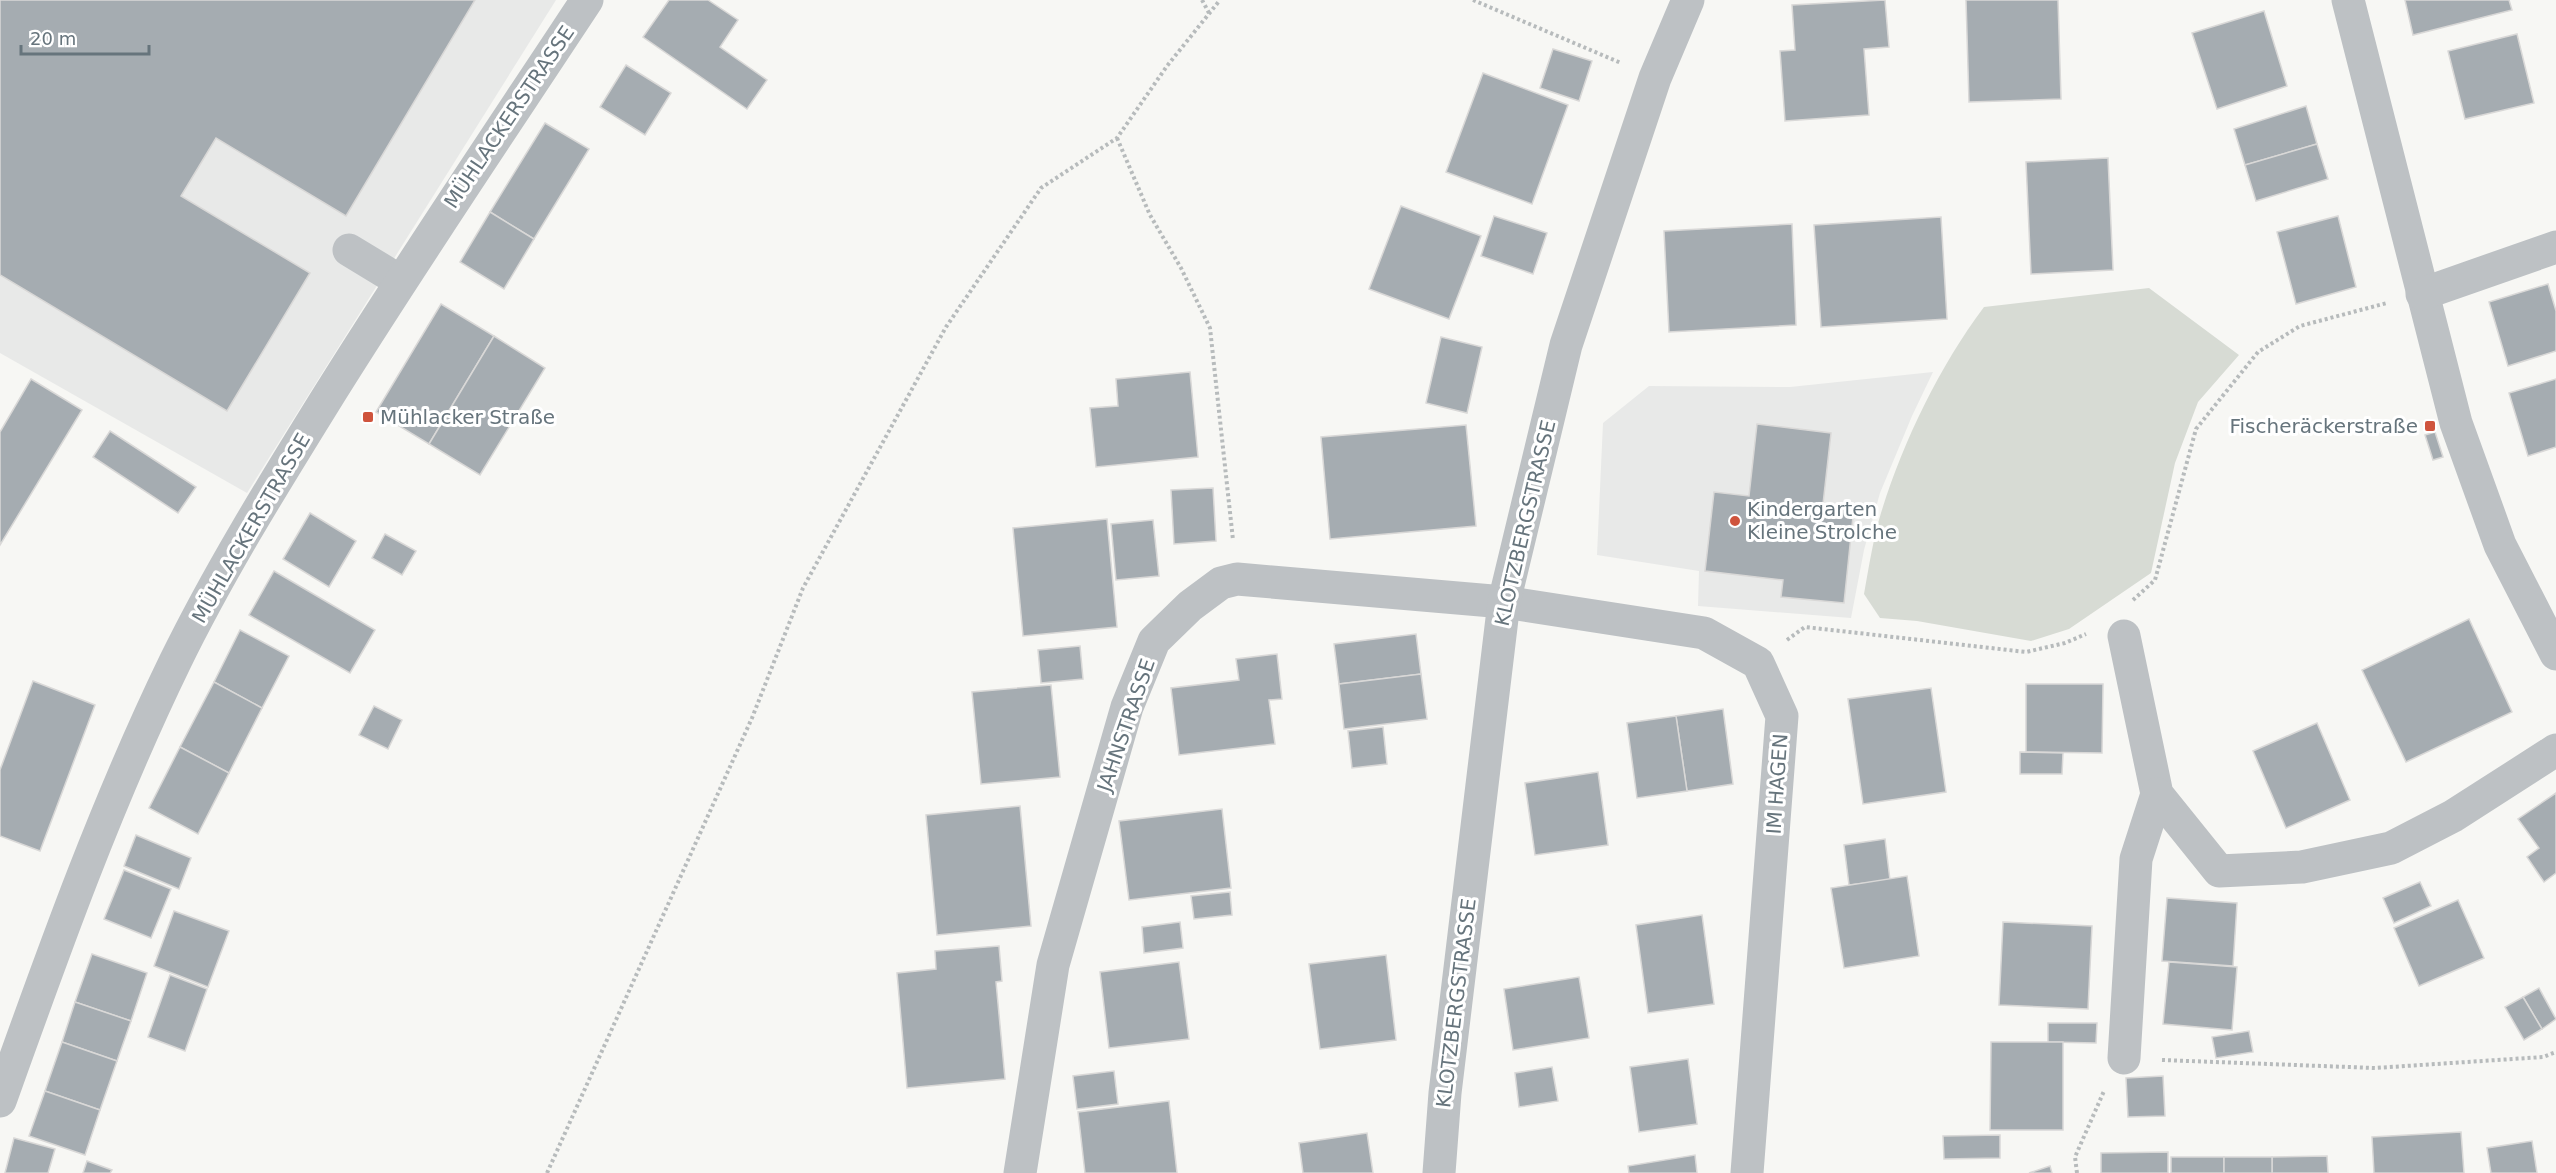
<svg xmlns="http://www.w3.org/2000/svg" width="2556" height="1173" font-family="'DejaVu Sans',sans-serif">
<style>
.built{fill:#e8e9e8}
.green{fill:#d7dbd4}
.building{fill:#a5acb1;stroke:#d9d8d7;stroke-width:1.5}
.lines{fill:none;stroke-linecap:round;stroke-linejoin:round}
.path{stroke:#b7bbbc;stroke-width:4;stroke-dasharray:3 3;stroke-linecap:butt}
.minor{stroke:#bdc1c4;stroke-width:33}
.poi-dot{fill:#cf543d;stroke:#fff;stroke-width:2}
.labels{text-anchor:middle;stroke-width:6;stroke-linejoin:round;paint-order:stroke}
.street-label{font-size:20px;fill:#66747c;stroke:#fff}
.poi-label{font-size:20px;fill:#66747c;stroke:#fff;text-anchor:start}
</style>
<rect width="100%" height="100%" fill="#f7f7f4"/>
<g class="built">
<polygon points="0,0 556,0 247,493 0,353"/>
<polygon points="1933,372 1912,416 1880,493 1864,550 1851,618 1698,606 1699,571 1597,555 1603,423 1649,386 1790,387"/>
</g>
<path class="green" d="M2149 288 2239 355 2198 402 2175 463 2151 573 2069 629 2031 641 1917 621 1880 618 1864 594C1869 567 1873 539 1881 513 1903 442 1939 367 1984 307Z"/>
<g class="building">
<polygon points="0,0 475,0 346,216 216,138 181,196 310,273 227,411 0,275"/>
<polygon points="669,0 708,0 738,20 720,47 767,80 747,109 643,37"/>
<polygon points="1885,0 1889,47 1864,49 1869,115 1785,121 1780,51 1795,50 1792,5"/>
<polygon points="1966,0 2058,0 2061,99 1969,102"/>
<polygon points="2405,0 2509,0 2512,10 2413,35"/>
<polygon points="2264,11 2287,86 2217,109 2192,33"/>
<polygon points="2517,34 2534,103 2465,119 2448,51"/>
<polygon points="1553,49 1592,61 1579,101 1540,88"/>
<polygon points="626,65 671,93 645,135 600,107"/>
<polygon points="1483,73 1568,105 1532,204 1446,172"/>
<polygon points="2306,106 2317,144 2245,165 2234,129"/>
<polygon points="545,123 589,149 534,239 490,212"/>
<polygon points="2317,144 2328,179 2256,201 2245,165"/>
<polygon points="2108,158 2113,270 2031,274 2026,162"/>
<polygon points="1401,206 1481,236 1449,319 1369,289"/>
<polygon points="490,212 534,239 504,289 460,262"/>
<polygon points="1494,216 1547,233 1533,274 1481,256"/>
<polygon points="2338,216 2356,287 2296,304 2277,232"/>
<polygon points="1941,217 1947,319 1821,327 1814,225"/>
<polygon points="1792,224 1796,325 1669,332 1664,231"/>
<polygon points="2548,284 2556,311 2556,351 2508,366 2489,302"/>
<polygon points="441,304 494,336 429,444 376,412"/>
<polygon points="494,336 545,368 480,475 429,444"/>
<polygon points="1441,337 1482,347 1467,413 1426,403"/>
<polygon points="1190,372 1198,457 1096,467 1090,408 1118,406 1116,379"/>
<polygon points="31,379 82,410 0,545 0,432"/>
<polygon points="2556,379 2556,447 2528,456 2509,393"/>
<polygon points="1757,424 1831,433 1823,504 1854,507 1844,603 1781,597 1783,580 1705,571 1714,492 1749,496"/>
<polygon points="1466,425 1476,526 1330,539 1321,437"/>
<polygon points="110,431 196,487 178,513 93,457"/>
<polygon points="2435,432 2443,457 2433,460 2425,435"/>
<polygon points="1213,488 1216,541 1174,544 1171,490"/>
<polygon points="310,513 356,541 329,587 283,559"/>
<polygon points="1107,519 1117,627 1023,636 1013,528"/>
<polygon points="1153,520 1159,576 1116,580 1111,524"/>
<polygon points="385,534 416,551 402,575 372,558"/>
<polygon points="274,571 375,630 350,673 249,615"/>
<polygon points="2469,619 2512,712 2406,762 2362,670"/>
<polygon points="240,630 289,656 262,708 214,682"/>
<polygon points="1416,634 1421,674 1339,684 1334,644"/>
<polygon points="1080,646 1083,679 1041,683 1038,650"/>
<polygon points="1277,654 1282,699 1269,700 1275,744 1179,755 1171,688 1239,680 1236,659"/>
<polygon points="1421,674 1427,719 1344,729 1339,684"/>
<polygon points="33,681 95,705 40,851 0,836 0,770"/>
<polygon points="214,682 262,708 229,773 180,747"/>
<polygon points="2026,684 2103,684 2102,753 2026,752"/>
<polygon points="1051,685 1060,777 981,784 972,692"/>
<polygon points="1931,688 1946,792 1863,804 1848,699"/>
<polygon points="374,706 402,720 388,749 359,735"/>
<polygon points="1723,709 1733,784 1687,791 1676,716"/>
<polygon points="1676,716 1687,791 1637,798 1627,723"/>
<polygon points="2317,723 2350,800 2286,828 2253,751"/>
<polygon points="1383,727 1387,764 1352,768 1348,731"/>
<polygon points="180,747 229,773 198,834 149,808"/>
<polygon points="2020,752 2063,753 2062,774 2020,774"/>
<polygon points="1598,772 1608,845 1535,855 1525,783"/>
<polygon points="2556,793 2556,873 2544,882 2527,857 2539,848 2518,819"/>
<polygon points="1020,806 1031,926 937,935 926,815"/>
<polygon points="1222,809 1231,888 1129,900 1119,821"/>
<polygon points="136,835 191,858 179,889 124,866"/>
<polygon points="1885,839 1890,880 1849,885 1844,845"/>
<polygon points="124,870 171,889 151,938 104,919"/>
<polygon points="1907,876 1919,956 1844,968 1831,888"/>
<polygon points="2420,882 2431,906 2394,923 2383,898"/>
<polygon points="1230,892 1232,915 1194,919 1191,896"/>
<polygon points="2167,898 2237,903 2233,966 2162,961"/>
<polygon points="2458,900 2484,958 2419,986 2394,928"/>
<polygon points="174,911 229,931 208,987 154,966"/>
<polygon points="1702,915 1714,1004 1648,1013 1636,925"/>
<polygon points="1180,922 1183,948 1144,953 1142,927"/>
<polygon points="2003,922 2092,926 2088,1009 1999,1005"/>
<polygon points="999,946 1002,981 996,982 1005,1079 907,1088 897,973 936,969 935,951"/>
<polygon points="92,954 147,973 131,1021 75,1002"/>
<polygon points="1386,955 1396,1040 1320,1049 1309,964"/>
<polygon points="1179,962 1189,1039 1109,1048 1100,972"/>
<polygon points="2169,962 2237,967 2232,1030 2163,1024"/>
<polygon points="170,975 207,989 185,1051 148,1037"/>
<polygon points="1579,977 1589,1038 1513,1050 1504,989"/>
<polygon points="2539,988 2556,1019 2542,1029 2523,997"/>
<polygon points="2523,997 2542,1029 2524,1040 2505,1007"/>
<polygon points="75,1002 131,1021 117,1061 62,1042"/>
<polygon points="2048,1023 2097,1023 2096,1043 2048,1042"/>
<polygon points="2249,1031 2253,1052 2216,1058 2212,1037"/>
<polygon points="62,1042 117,1061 100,1110 45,1091"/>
<polygon points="1991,1042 2063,1042 2063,1130 1990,1130"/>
<polygon points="1688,1059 1697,1124 1639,1132 1630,1067"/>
<polygon points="1552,1067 1558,1101 1519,1107 1515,1073"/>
<polygon points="1114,1071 1118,1104 1077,1109 1073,1076"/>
<polygon points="2163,1076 2165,1116 2128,1117 2126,1078"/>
<polygon points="45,1091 100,1110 85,1155 29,1136"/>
<polygon points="1169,1101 1177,1173 1085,1173 1078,1112"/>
<polygon points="2461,1132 2464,1173 2374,1173 2372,1137"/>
<polygon points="1367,1133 1373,1173 1303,1173 1299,1143"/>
<polygon points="2000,1135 2000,1158 1944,1159 1943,1136"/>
<polygon points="14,1138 55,1149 48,1173 5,1173"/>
<polygon points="2532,1141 2537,1173 2491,1173 2487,1148"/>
<polygon points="2168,1152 2168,1173 2101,1173 2101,1153"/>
<polygon points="1695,1155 1697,1173 1629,1173 1628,1166"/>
<polygon points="2327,1156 2328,1173 2272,1173 2272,1157"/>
<rect x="2171" y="1157" width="53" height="16"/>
<rect x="2224" y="1157" width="48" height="16"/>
<polygon points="87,1161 112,1170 110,1173 83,1173"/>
<polygon points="2050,1166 2052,1173 2029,1173"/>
</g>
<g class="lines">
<g class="path">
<polyline points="1202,0 1209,13"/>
<polyline points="1473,0 1621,63"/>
<polyline points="1117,138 1150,215 1181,268 1210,328 1233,540"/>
<polyline points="2133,600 2155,580 2196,429 2258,352 2300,326 2387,303"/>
<polyline points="1787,640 1805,627 2026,652 2065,643 2086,634"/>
<polyline points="2162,1060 2375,1068 2543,1057 2556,1052"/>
<polyline points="547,1173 752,718 803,588 946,327 1041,188 1117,138 1167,66 1220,0"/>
<polyline points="2077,1173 2075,1157 2104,1091"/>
</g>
<g class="minor">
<polyline points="2348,0 2456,423 2500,545 2556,654"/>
<polyline points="349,250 400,281"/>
<polyline points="2422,294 2556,247"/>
<polyline points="2124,636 2157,794 2219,871 2302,867 2391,848 2453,816 2556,750"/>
<polyline points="2124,1058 2136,859 2157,794"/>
<path d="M0 1101C53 953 106 804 175 662 218 574 270 490 322 406 407 269 498 135 587 0"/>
<polyline points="1020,1173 1053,965 1127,707 1154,641 1190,606 1221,583 1237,579 1504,602 1704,633 1758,663 1782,716 1747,1173"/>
<polyline points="1439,1173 1445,1093 1504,602 1566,345 1655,78 1688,0"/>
</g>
</g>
<g class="poi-dot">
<rect x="362" y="411" width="12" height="12" rx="3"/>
<rect x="2424" y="420" width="12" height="12" rx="3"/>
<circle cx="1735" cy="521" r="6"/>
</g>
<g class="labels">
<g class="street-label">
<text transform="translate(509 117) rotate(-56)" y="7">MÜHLACKERSTRASSE</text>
<text transform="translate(1525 523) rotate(-77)" y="7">KLOTZBERGSTRASSE</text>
<text transform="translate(251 528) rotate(-60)" y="7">MÜHLACKERSTRASSE</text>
<text transform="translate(1126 725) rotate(-71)" y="7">JAHNSTRASSE</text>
<text transform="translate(1777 784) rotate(-86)" y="7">IM HAGEN</text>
<text transform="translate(1456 1003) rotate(-83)" y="7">KLOTZBERGSTRASSE</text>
</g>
<g class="poi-label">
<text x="380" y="424">Mühlacker Straße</text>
<text x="2418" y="433" text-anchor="end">Fischeräckerstraße</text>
<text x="1747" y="516">Kindergarten<tspan x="1747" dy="23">Kleine Strolche</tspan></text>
</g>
</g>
<path d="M21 45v9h128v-9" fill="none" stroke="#66747c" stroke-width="3"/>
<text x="30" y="45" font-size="18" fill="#66747c" stroke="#ffffff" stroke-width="4.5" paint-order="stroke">20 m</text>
</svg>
